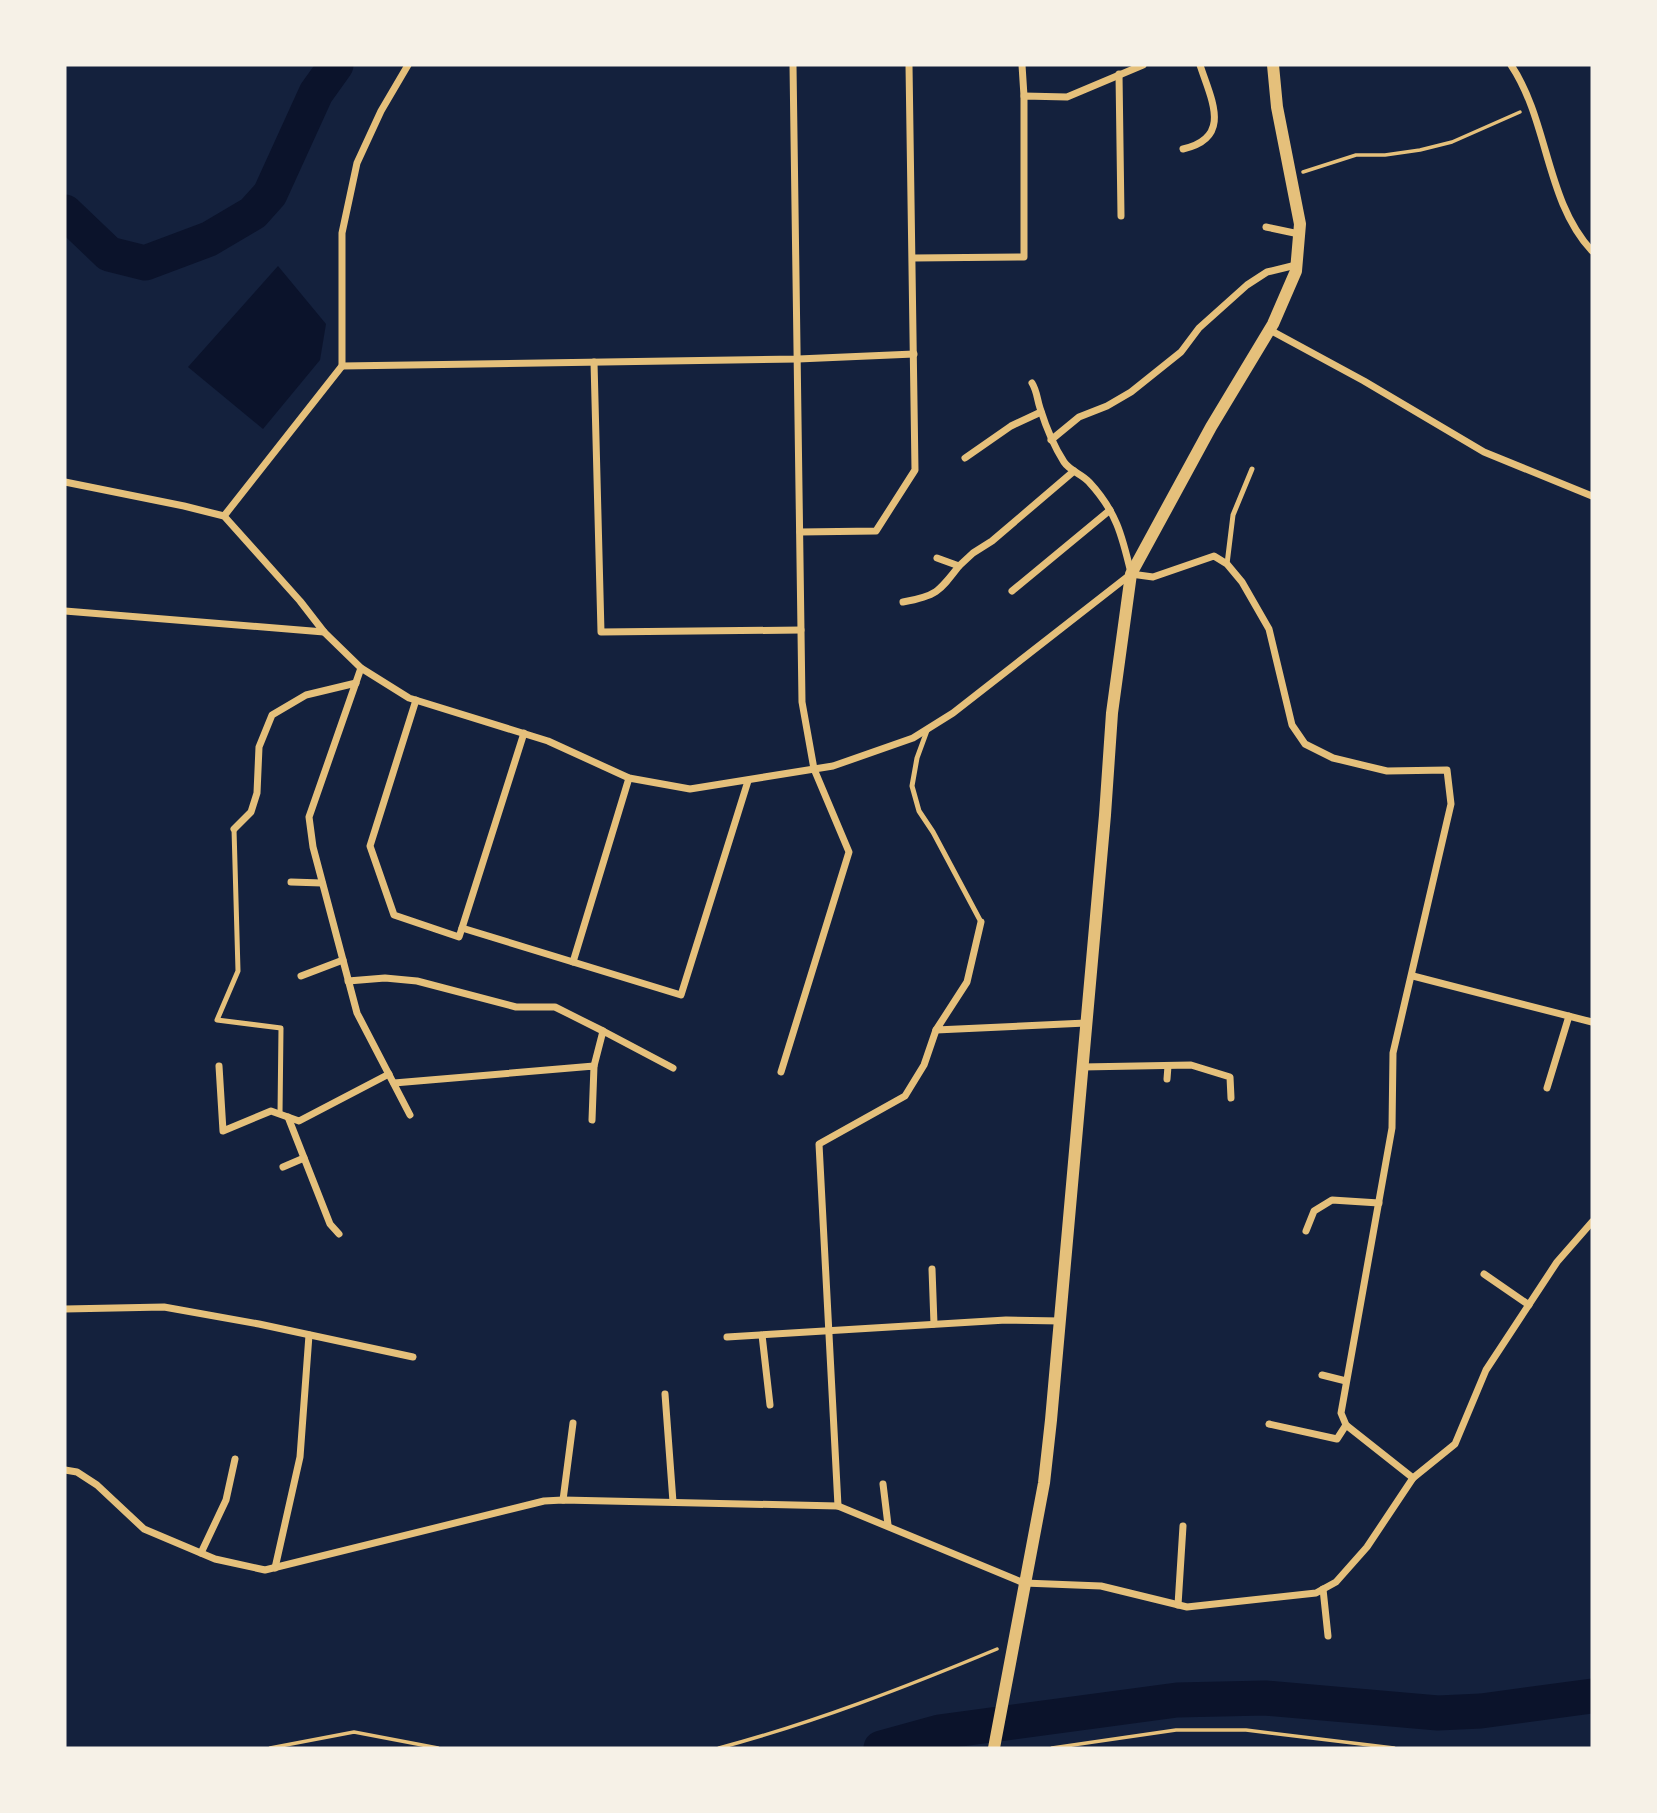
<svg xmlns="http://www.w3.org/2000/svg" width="1657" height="1813" font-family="'Fira Sans',sans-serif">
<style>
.water{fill:#0b132b}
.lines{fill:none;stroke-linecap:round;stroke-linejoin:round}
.river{stroke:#0b132b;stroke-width:35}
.path{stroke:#e5c07b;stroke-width:3.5}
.service{stroke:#e5c07b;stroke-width:5}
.minor{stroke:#e5c07b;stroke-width:7}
.tertiary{stroke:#e5c07b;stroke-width:12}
</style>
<rect width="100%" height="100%" fill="#14213d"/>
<polygon class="water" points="278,266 326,324 320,360 263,429 188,367"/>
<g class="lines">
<g class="river">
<polyline points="65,212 109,254 145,263 209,239 253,213 270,194 316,93 336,65"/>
<polyline points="881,1748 939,1732 1177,1700 1265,1698 1438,1713 1481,1711 1592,1696"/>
</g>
<g class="path">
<polyline points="1303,172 1356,155 1385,155 1420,150 1452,142 1520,112"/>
<polyline points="270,1748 354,1732 438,1748"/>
<path d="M719 1748C813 1723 906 1687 997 1649"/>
<polyline points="1052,1748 1176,1730 1246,1730 1394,1748"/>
</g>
<g class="service">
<polyline points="1227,564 1233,515 1252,469"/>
<polyline points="928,728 917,758 912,786 919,811 933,832 981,922"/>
<polyline points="234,829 238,971 217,1020 281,1028 280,1114"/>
</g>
<g class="minor">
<polyline points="1022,65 1024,96"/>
<path d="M1511 65C1549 122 1545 200 1592 251"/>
<polyline points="1119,74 1121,216"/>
<path d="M1183 149C1233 138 1211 99 1200 65"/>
<polyline points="1266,227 1299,234"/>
<polyline points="914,258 1024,257 1024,96 1067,97 1143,65"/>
<polyline points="1270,330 1364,381 1484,452 1592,496"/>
<polyline points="594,362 601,632 801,630"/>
<polyline points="342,366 798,359 914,354"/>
<path d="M1032 383C1037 391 1037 399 1040 408 1046 427 1053 445 1064 462 1070 471 1082 474 1089 482 1116 511 1122 535 1131 573"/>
<polyline points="1051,440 1079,417 1107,406 1131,392 1181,352 1199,328 1247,285 1267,272 1296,265"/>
<polyline points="965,458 1011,426 1041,412"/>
<polyline points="65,482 184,506 224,516 300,601 324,632 361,668 409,698 548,741 629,778 690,789 833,766 913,738 953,713 1131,574 1153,577 1214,556 1227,564 1242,582 1269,629 1292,725 1305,744 1333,758 1387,771 1447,770 1451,804 1393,1053 1392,1128 1341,1413 1346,1425 1413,1478"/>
<polyline points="224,516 342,366 342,233 357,163 381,111 408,65"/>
<polyline points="800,532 876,531 915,470 909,65"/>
<polyline points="937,558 959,566 973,553 992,541 1074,471"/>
<polyline points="1012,591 1110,510"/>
<path d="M903 602C936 596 939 592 959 566"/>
<polyline points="65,611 324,632"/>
<polyline points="361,668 309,817 313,847 357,1013 410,1115"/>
<polyline points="416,700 370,846 394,915 459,937 462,928 681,995 748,781"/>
<polyline points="234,829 251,812 257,793 259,747 272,715 306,695 356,683"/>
<polyline points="291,882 322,883"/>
<polyline points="981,922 967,982 936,1030 1086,1023"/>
<polyline points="462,928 524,733"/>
<polyline points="573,962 629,778"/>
<polyline points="301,976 343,960"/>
<polyline points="1413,976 1592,1022"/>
<polyline points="348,981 385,978 417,981 516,1007 555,1007 603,1031"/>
<polyline points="219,1066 223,1131 271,1111 299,1121 389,1074"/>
<polyline points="594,1066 603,1031 673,1068"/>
<polyline points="1082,1067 1191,1065 1230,1077 1231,1098"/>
<polyline points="781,1072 849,852 814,769 802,702 793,65"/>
<polyline points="1167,1079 1168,1066"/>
<polyline points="394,1083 594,1066 592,1120"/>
<polyline points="1547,1088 1569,1016"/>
<polyline points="288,1117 330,1224 339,1234"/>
<polyline points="283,1167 304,1158"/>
<polyline points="1306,1231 1314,1211 1332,1200 1379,1203"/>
<polyline points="932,1269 934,1324"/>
<polyline points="1484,1274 1529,1305"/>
<polyline points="65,1309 164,1307 259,1324 413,1357"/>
<polyline points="762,1335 770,1405"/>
<polyline points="727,1337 1006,1320 1061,1321"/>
<polyline points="1322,1375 1346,1381"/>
<polyline points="665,1394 673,1502"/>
<polyline points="1269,1424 1337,1439 1346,1425"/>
<polyline points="65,1470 77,1472 97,1485 144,1529 215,1559 265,1570 544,1501 563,1500 838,1506 1024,1583 1101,1586 1187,1607 1316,1593 1336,1582 1367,1547 1413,1478 1455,1444 1486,1370 1557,1262 1592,1222"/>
<polyline points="883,1484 888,1525"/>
<polyline points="563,1500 573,1423"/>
<polyline points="838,1506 819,1144 905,1096 924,1065 936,1030"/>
<polyline points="201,1553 226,1500 235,1459"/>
<polyline points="275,1568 300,1457 309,1335"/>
<polyline points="1323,1589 1328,1636"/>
<polyline points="1178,1605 1183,1526"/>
</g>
<polyline class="tertiary" points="994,1748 1044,1483 1051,1420 1105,815 1112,713 1131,574 1211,427 1273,324 1296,271 1300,224 1277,107 1273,65"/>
</g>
<rect width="1657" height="1813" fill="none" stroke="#f6f1e7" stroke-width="133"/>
</svg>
